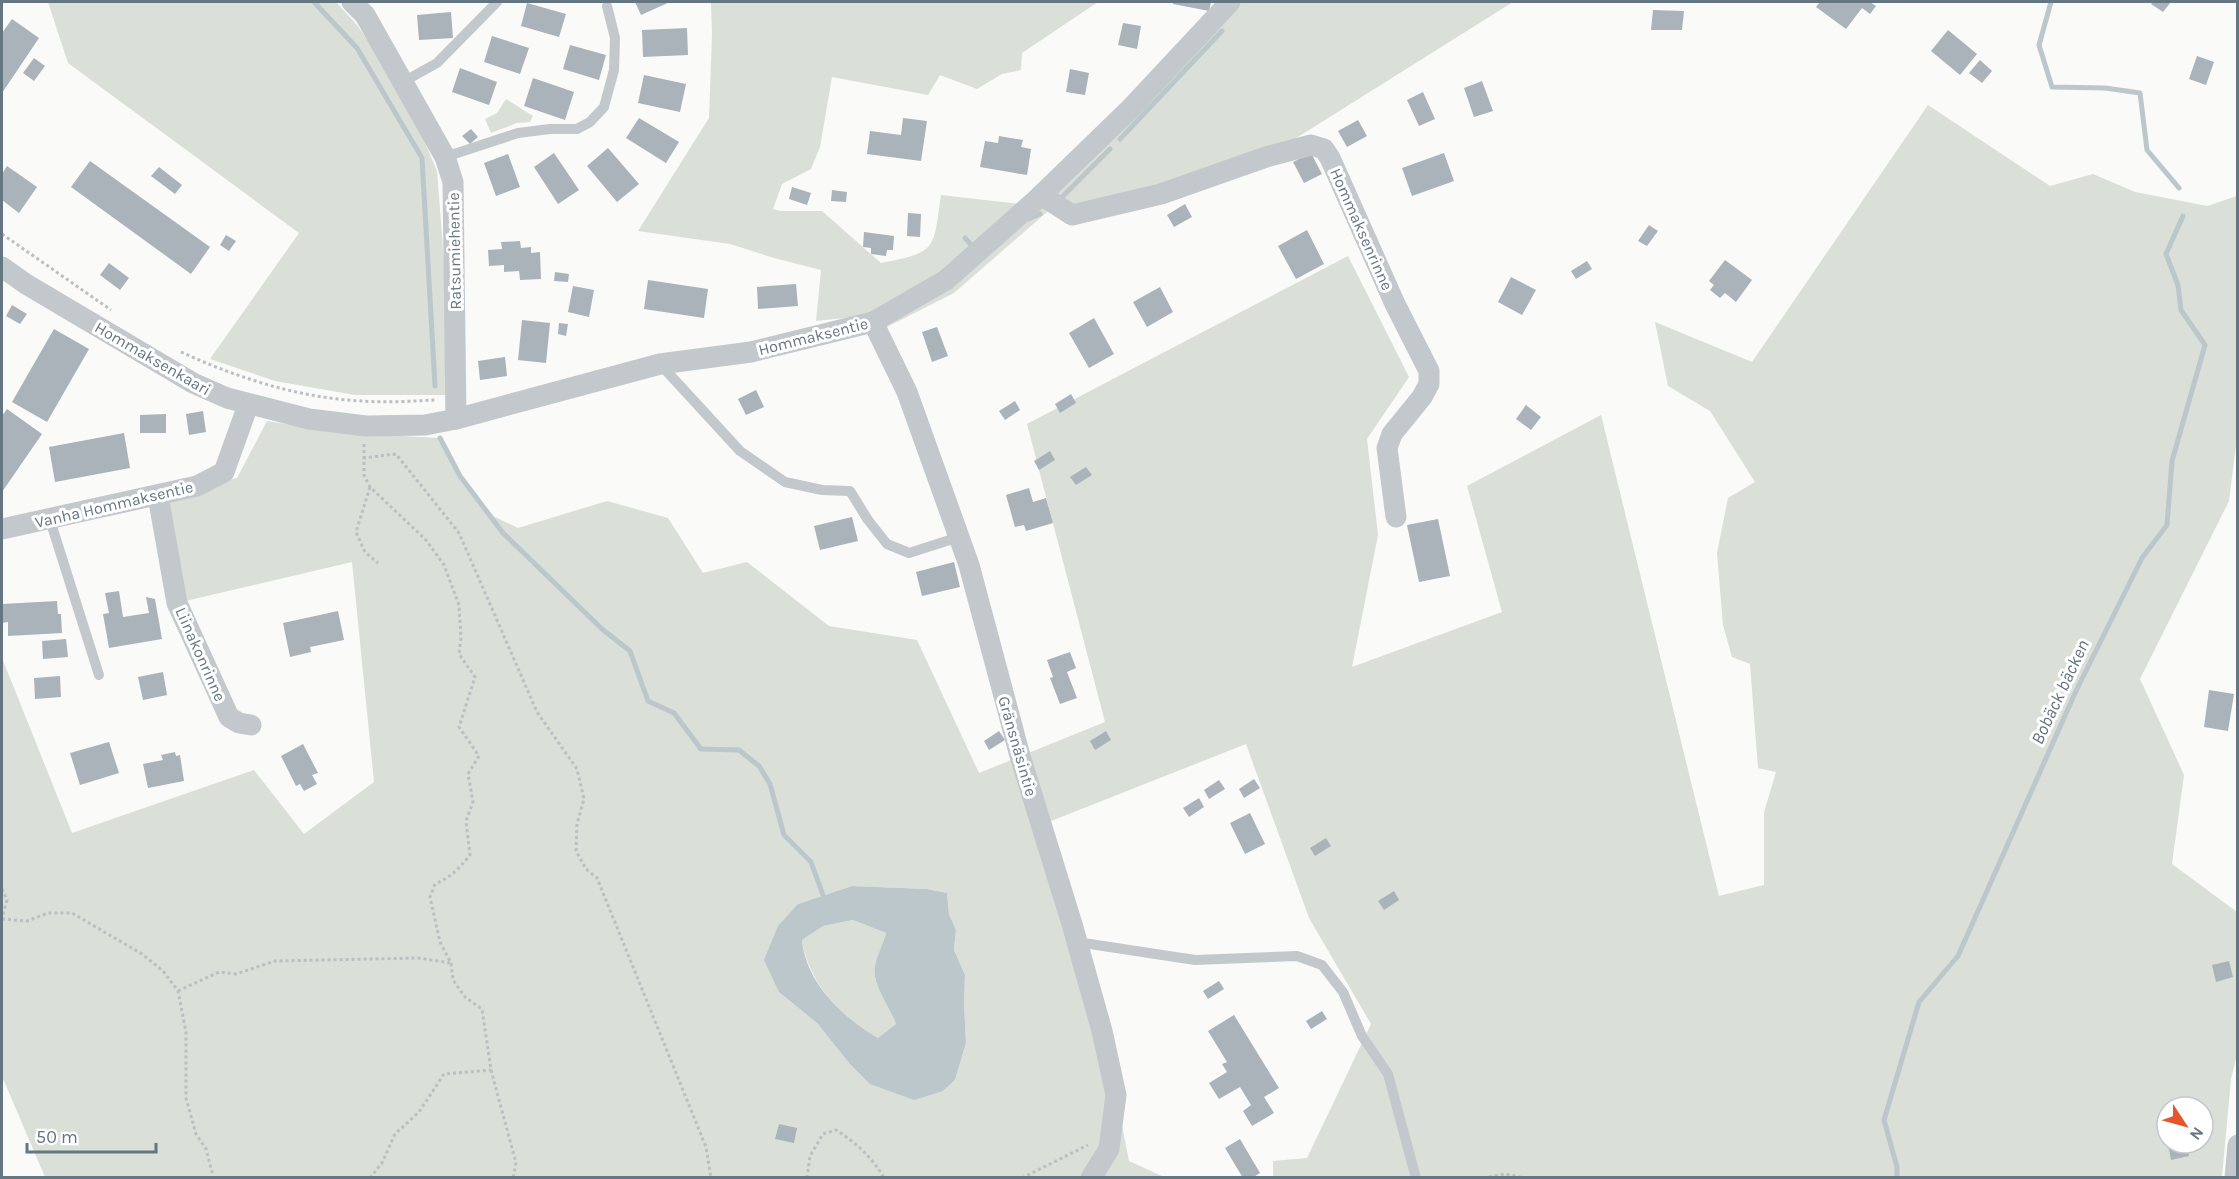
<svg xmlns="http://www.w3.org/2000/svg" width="2239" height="1179" font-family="Karla,sans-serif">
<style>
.green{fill:#dadfd7;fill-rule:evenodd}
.water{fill:#bbc7cb;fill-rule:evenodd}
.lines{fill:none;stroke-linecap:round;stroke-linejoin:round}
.stream{stroke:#bbc7cb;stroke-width:5}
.building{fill:#aab3b9}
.path{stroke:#bbbfc2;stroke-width:3;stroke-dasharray:3 3;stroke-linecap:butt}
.service{stroke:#c3c8cc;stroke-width:10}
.minor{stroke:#c3c8cc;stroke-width:21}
.labels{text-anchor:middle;stroke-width:6;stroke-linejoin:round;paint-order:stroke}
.street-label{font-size:16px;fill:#657683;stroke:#fff}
.water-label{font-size:18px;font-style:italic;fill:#60757c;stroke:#fff}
</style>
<rect width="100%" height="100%" fill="#fafaf8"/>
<g class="green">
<polygon points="48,2 336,2 357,25 406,97 437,171 445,274 450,395 355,395 275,381 210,359 299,233 68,63"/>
<path d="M711 2H1098L1022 53 1021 70 1002 74 977 89 940 75 928 95 832 77 820 147 811 169 782 184 773 209 780 211H822L881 263C938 252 933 250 941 195L1020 204 947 272 874 315 816 321 821 270 774 258 730 244 638 231 709 118 712 35Z"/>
<polygon points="1230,2 1513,2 1266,157 1072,215 1055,205 954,293 881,330 946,280"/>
<polygon points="506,99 533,116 530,122 517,123 491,133 485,119 497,113"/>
<path d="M1928 105 2050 186 2093 174 2135 192 2207 206 2237 196 2238 429 2229 501 2140 679 2184 775 2172 864 2237 912V1055L2231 1079 2222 1177H1273V1161L1307 1158 1371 1024 1309 918 1246 744 1041 825 1116 1095 1129 1161 1164 1177H45L4 1081 2 1080V658L72 833 254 770 304 834 374 782 352 562 177 603 158 496 237 478 267 421 344 433 440 438 460 476 489 514 518 528 607 501 668 518 703 573 747 562 829 626 917 640 979 773 1105 722 1027 424 1348 256 1409 377 1367 439 1378 535 1352 667 1502 612 1467 486 1601 415 1719 896 1764 885V812L1776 772 1758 768 1750 664 1732 657 1723 625 1717 553 1728 498 1755 482 1710 411 1668 386 1655 322 1752 362ZM852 886 927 889 947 893 949 914 956 930 954 950 965 975 964 1002 966 1043 955 1080 943 1091 849 1063 817 1023 779 992 798 904ZM2167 1107H2203V1143H2167Z"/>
<path d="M853 920 886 933C883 944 877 955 875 966 871 982 890 1007 896 1024L878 1038C869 1033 858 1027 850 1020 827 1001 806 970 802 940L823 926Z"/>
</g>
<path class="water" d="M852 886 927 889 947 893 949 914 956 930 954 950 965 975 964 1002 966 1043 955 1080 943 1091 914 1100 870 1084 849 1063 817 1023 779 992 764 960 778 926 798 904ZM853 920 886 933C883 944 877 955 875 966 871 983 890 1007 896 1024L878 1038C843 1018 806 983 802 940L823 926Z"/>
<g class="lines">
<g class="stream">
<polyline points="314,2 357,48 422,158 435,386"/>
<polyline points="2051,2 2039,45 2052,87 2105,88 2140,93 2147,150 2179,188"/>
<polyline points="1120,139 1222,31"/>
<polyline points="1062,197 1110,149"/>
<polyline points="1028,219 1040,214"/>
<polyline points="965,238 974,248"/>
<polyline points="440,438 460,476 503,533 602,629 630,651 648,701 674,713 701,749 739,750 759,766 770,784 784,835 811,862 823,895"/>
<polyline points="1897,1178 1897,1167 1884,1120 1919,1002 1958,956 2076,691 2142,558 2167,525 2172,461 2205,345 2181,310 2178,285 2166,254 2183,216"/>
</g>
</g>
<g class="building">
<polygon points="635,2 670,2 641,15"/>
<polygon points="1173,2 1211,2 1209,11 1173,4"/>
<polygon points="1820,2 1870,2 1876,6 1870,14 1862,8 1846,29 1816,7"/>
<polygon points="2153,2 2171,2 2163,12 2151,4"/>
<polygon points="527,3 566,14 559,37 521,26"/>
<polygon points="1653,10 1684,11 1682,30 1651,30"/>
<polygon points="451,12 453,38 419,40 417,15"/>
<polygon points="12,19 39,38 2,93 2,33"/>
<polygon points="1123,23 1141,26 1137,49 1118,45"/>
<polygon points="687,28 688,55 643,57 642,30"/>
<polygon points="1948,30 1977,54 1960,75 1931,51"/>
<polygon points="492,36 529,48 520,74 484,62"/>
<polygon points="570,45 606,55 599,80 563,69"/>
<polygon points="2197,56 2214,62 2206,85 2189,79"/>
<polygon points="34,58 45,66 34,81 23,73"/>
<polygon points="1980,60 1992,71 1982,83 1969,73"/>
<polygon points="460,68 497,82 489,105 452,92"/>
<polygon points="1070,69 1089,73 1085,95 1066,92"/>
<polygon points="644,75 686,84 680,112 638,103"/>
<polygon points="533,78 574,92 565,120 524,106"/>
<polygon points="1482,81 1493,111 1474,117 1464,88"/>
<polygon points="1423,92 1435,119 1419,126 1407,100"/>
<polygon points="639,118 679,142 666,163 626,138"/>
<polygon points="903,118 927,121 921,161 867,154 870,131 901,135"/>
<polygon points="1358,120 1367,136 1347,147 1338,131"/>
<polygon points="471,129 478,137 470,144 462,136"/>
<polygon points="999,136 1023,140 1021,147 1031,149 1027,175 980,167 985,141 998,143"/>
<polygon points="608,148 639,184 617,202 587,166"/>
<polygon points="554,153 579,190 558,204 534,167"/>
<polygon points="1311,153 1322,174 1304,183 1293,162"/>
<polygon points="1444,153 1454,181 1412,196 1402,168"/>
<polygon points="508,154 520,187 496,196 484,163"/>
<polygon points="90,161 210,247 191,274 71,187"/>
<polygon points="7,166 37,187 19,213 2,200 2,174"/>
<polygon points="159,167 182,185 175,194 151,176"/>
<polygon points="792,187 811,193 807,205 789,199"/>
<polygon points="832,190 847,192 846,202 831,201"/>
<polygon points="1185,204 1192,217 1174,227 1167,215"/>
<polygon points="908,213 921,214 920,237 907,236"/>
<polygon points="1649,225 1658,231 1647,246 1638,241"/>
<polygon points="1307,230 1324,264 1296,279 1278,246"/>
<polygon points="864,232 894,236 893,250 887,250 886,256 871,254 871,248 863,247"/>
<polygon points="226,235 236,241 229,251 220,245"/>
<polygon points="520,241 521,248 531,247 531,253 540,252 541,279 520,280 519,271 504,272 504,265 489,266 488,250 502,249 501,242"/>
<polygon points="1725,260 1752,280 1736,302 1725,293 1720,298 1710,290 1714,285 1709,281"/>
<polygon points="1587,261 1592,269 1576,279 1571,271"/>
<polygon points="109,263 129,278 120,290 100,275"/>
<polygon points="555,272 569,274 568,282 554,281"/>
<polygon points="1511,277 1536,290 1522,315 1498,302"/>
<polygon points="648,280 708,289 704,318 644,309"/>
<polygon points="796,284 798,306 758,309 757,287"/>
<polygon points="573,286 594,290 589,317 568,312"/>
<polygon points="1160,287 1173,312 1147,327 1133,302"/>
<polygon points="12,305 27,314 20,324 6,316"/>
<polygon points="1094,318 1114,354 1089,368 1069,333"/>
<polygon points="522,320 550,323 546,363 518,360"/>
<polygon points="559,323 568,324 566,336 558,334"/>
<polygon points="937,327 948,356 932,362 922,332"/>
<polygon points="54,329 89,349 47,422 12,402"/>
<polygon points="505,357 507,376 480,380 478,361"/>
<polygon points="756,390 764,407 746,415 738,399"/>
<polygon points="1071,394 1076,403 1060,413 1055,404"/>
<polygon points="1015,401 1020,410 1005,420 999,411"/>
<polygon points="1526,405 1541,417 1531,430 1516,419"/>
<polygon points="7,409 42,434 2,492 2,416"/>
<polygon points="203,411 206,432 189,435 186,414"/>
<polygon points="166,414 166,433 140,433 140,415"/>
<polygon points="124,433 130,468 55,482 49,447"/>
<polygon points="1050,451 1055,460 1039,470 1034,461"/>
<polygon points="1086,467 1092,475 1076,485 1070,477"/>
<polygon points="1029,488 1033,502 1046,498 1053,523 1026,531 1024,525 1015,527 1006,495"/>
<polygon points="852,517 858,541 820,550 814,526"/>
<polygon points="1438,519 1450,576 1419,582 1407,525"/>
<polygon points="954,562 960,587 922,596 916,572"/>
<polygon points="119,591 123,617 149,613 146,597 155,599 162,639 109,648 103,614 109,613 105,593"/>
<polygon points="57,601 58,614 61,614 62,633 8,636 8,622 2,623 2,604"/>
<polygon points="338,611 344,640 310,647 311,652 290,657 283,623"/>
<polygon points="66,639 68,657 43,659 42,641"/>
<polygon points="1070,652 1076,668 1067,672 1077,698 1060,704 1050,678 1053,677 1047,660"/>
<polygon points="163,672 167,695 143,700 138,677"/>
<polygon points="60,676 61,697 35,699 34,678"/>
<polygon points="2209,690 2234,694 2228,731 2204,727"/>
<polygon points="999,731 1005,740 989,750 984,741"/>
<polygon points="1106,731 1111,740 1095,750 1090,741"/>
<polygon points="109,742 119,773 80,785 70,753"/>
<polygon points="303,744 318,773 312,775 317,784 304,791 300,784 296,786 281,756"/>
<polygon points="175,752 176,756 180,755 184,781 148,788 143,764 163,760 161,755"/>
<polygon points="1254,779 1260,788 1244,798 1239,789"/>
<polygon points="1219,780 1225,789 1209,799 1204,790"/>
<polygon points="1199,798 1204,807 1189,817 1183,808"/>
<polygon points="1250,813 1265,844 1245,854 1230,823"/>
<polygon points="1326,838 1331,846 1315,856 1310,848"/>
<polygon points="1394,891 1399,900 1384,910 1378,901"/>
<polygon points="2229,961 2233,977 2216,982 2212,965"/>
<polygon points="1219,981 1224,989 1208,999 1203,991"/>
<polygon points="1322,1011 1327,1019 1311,1029 1306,1021"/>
<polygon points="1234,1015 1279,1088 1264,1097 1274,1113 1252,1126 1243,1111 1251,1105 1240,1087 1219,1099 1209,1083 1227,1072 1222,1064 1227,1062 1208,1031"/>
<polygon points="779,1124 797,1128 794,1143 775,1139"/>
<polygon points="1240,1139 1260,1173 1252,1178 1243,1178 1225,1148"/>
<polygon points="2186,1143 2189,1156 2171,1160 2168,1144"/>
</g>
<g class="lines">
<g class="path">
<polyline points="2,234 111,310"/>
<path d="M181 352C238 378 299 398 362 401 387 403 412 401 436 400"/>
<path d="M364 444V475L370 487 426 540 444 565 459 605 461 638 459 654 475 677 459 727 479 756 468 774 473 802 466 821 470 855C459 869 451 877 435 884L430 897 440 942 451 963 453 980 465 997 482 1009 491 1070 516 1163 513 1178"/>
<polyline points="363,458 396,454 459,533 537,712 577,769 584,799 577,824 576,851 586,869 597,878 706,1147 711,1178"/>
<polyline points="370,487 356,532 365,552 378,563"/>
<polyline points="2,889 7,900 2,918"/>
<polyline points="2,919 27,921 48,913 72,913 142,954 163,971 178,991 186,1032 186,1098 196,1134 206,1149 212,1172 210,1178"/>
<polyline points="178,991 219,972 236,974 275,961 418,958 451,963"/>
<polyline points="370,1178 382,1163 395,1134 419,1112 444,1074 491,1070"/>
<path d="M807 1178 810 1156 823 1134 836 1130C856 1143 872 1157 884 1178"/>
<polyline points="1022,1178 1088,1145"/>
<polyline points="1483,1178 1505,1174 1525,1178"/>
</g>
<g class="service">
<polyline points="403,82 437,63 497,2"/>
<polyline points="445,157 518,133 550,129 577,129 590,122 604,107 614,70 615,38 607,6"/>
<polyline points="660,364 740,451 785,482 822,490 850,491 868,520 887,544 909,553 959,537"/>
<polyline points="50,520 99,675"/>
<polyline points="1077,942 1195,960 1297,956 1322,965 1343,992 1362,1036 1388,1074 1416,1178"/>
</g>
<g class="minor">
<polyline points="352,2 365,15 445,157 453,182 456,419"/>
<polyline points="1041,195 1072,215 1161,194 1266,157 1311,145 1324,149 1330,158 1395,304 1429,371 1429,384 1422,397 1392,434 1387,448 1396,517"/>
<polyline points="2,267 26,284 193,383 227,398 309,419 366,426 425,425 456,419 660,364 751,352 873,322 946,280 1035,201 1132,107 1230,2"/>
<polyline points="873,322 907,392 969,565 1020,756 1072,924 1102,1031 1116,1095 1109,1149 1091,1178"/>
<polyline points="158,496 177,603 229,717 239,723 251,725"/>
<polyline points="2,529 197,486 224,472 248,405"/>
<polyline points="2235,1178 2238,1145"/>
</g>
</g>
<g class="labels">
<g class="street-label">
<text transform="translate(1362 229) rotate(66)" y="6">Hommaksenrinne</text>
<text transform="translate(454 251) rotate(-91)" y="6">Ratsumiehentie</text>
<text transform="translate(813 336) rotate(-14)" y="6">Hommaksentie</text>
<text transform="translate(153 358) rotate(30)" y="6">Hommaksenkaari</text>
<text transform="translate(114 504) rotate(-13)" y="6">Vanha Hommaksentie</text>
<text transform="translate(201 654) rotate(66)" y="6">Liinakonrinne</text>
<text transform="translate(1018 746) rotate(74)" y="6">Gränsnäsintie</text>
</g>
<g class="water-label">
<text transform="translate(2060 692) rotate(-65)" y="6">Bobäck bäcken</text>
</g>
</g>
<rect width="2239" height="1179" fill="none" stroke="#657683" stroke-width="6"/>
<g transform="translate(2185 1125) rotate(126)"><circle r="28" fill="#ffffff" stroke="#c1c8cd" stroke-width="1.5"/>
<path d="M0-4.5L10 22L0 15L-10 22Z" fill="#e4572e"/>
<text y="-9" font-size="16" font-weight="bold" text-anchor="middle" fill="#657683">N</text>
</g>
<path d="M27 1143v9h129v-9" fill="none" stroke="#657683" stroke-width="3"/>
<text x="36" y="1143" font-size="18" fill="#657683" stroke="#ffffff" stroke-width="4.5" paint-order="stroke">50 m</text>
</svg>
